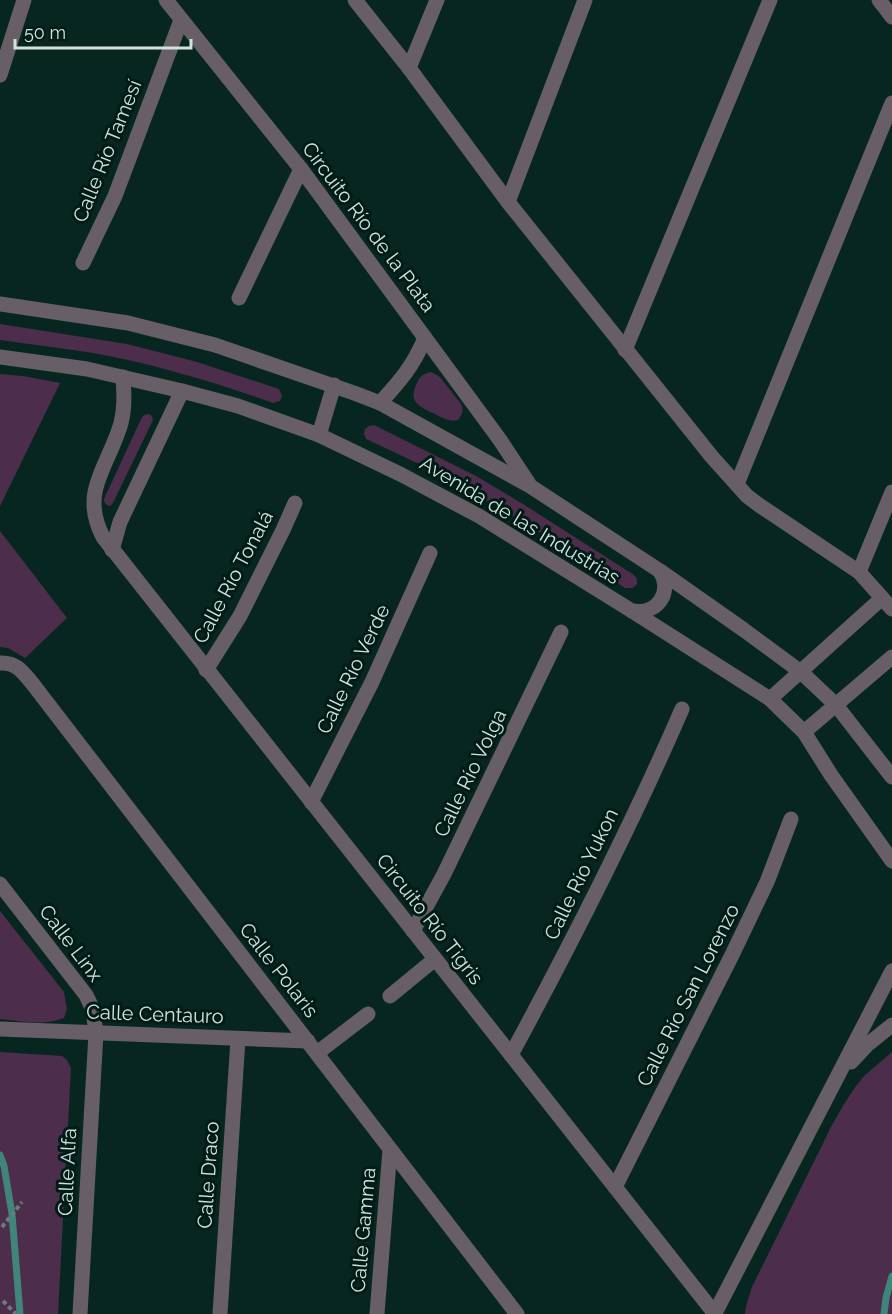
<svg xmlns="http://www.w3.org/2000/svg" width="892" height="1314" font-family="Raleway,sans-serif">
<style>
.green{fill:#4c2d4b}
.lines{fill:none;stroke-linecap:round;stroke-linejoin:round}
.stream{stroke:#3f8579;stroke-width:7}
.path{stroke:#667e78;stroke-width:4;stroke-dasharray:4.5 3;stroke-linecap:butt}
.minor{stroke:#675e66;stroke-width:15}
.labels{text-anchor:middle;stroke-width:6;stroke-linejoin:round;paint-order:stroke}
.street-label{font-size:20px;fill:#d1e2dd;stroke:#011c16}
</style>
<rect width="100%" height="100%" fill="#082620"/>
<g class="green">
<path d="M0 324 127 344 197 362 279 389 282 396 280 401 273 403C214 382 148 362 87 352 58 348 29 344 0 340Z"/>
<path d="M431 372 440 377 461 404C464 410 462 415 458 420 449 422 443 418 435 414 420 407 407 402 417 383 420 375 424 374 431 372Z"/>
<polygon points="0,374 23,376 60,383 0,506"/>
<path d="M149 414 152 416 153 420 113 503 110 506C106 505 104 503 104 499L142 417 144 415Z"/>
<polygon points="374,425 476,476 523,504 634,575 637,579 637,584 633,588 625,588 564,547 447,477 366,439 364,434 365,429 369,426"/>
<polygon points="0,531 67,618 25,658 8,648 0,647"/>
<path d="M0 911 64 992 67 1009 64 1018C44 1026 21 1021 0 1019Z"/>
<polygon points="0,1052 62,1056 67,1060 71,1068 58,1314 0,1314"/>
<polygon points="892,1052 892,1314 745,1314 746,1306 752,1287 831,1127 844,1104 856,1086 864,1076"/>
</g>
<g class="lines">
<g class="stream">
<polyline points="0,1155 4,1166 12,1214 20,1314"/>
<polyline points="884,1314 886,1298 892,1276"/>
</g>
<g class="path">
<polyline points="2,1227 22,1202"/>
<polyline points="3,1301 16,1314"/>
</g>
<g class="minor">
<polyline points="166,0 301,169 500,440 529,484"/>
<polyline points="355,0 409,68 508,202 712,457 747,496 759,505 859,572 892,609"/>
<polyline points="879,0 892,17"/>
<polyline points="409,68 437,0"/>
<polyline points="0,75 24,0"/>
<polyline points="508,202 585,0"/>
<polyline points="83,263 115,196 181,20"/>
<polyline points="239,298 301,169"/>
<polyline points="0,304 128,323 215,345 354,393 380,403 530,486 660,571 744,630 801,672 836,705 892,777"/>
<polyline points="625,350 770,0"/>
<polyline points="0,357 87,369 182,391 238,406 319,435 402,475 479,516 632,611 770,699 804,732 831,775 892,861"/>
<path d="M123 377C124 393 125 408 121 423 109 466 79 491 103 537L715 1314"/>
<path d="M380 403C401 380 413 366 425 338"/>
<polyline points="319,435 334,385"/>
<polyline points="737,484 892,103"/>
<polyline points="112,550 120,522 182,391"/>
<polyline points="859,572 892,492"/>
<path d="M632 611C657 615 673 593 660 571"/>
<path d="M0 663C16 662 23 672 32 683L517 1314"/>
<polyline points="206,670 240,616 283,530 295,503"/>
<polyline points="770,699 881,599"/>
<polyline points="804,732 892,657"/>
<polyline points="311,802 372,682 430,553"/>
<polyline points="0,884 86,995 93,1010 96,1033 80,1314"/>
<polyline points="413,931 444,874 561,632"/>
<polyline points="390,996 435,959"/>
<polyline points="0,1029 308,1041"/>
<polyline points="317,1053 368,1014"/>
<path d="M511 1055C572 942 631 827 682 709"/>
<polyline points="851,1062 867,1045 892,1025"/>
<polyline points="615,1187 732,955 767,882 791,819"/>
<polyline points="715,1313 892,971"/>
<polyline points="220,1314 238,1039"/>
<polyline points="377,1314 390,1149"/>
</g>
</g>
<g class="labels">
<g class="street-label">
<text transform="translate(107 151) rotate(-68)" y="7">Calle Río Tamesí</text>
<text transform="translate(369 227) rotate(53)" y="7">Circuito Río de la Plata</text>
<text transform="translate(520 520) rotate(31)" y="7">Avenida de las Industrias</text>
<text transform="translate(233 577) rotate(-62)" y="7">Calle Río Tonalá</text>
<text transform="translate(353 669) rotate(-64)" y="7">Calle Río Verde</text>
<text transform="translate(470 773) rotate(-64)" y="7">Calle Río Volga</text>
<text transform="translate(581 874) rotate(-64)" y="7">Calle Río Yukon</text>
<text transform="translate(430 919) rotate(52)" y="7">Circuito Río Tigris</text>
<text transform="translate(71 943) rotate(53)" y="7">Calle Linx</text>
<text transform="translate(279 970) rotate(52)" y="7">Calle Polaris</text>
<text transform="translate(688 995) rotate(-63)" y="7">Calle Río San Lorenzo</text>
<text transform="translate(155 1014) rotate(2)" y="7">Calle Centauro</text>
<text transform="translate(67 1172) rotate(-87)" y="7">Calle Alfa</text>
<text transform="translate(208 1175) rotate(-86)" y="7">Calle Draco</text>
<text transform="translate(363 1230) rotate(-85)" y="7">Calle Gamma</text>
</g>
</g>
<path d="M15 39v9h176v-9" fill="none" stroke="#d1e2dd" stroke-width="3"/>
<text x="24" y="39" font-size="18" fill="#d1e2dd" stroke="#011c16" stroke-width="4.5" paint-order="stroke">50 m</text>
</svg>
